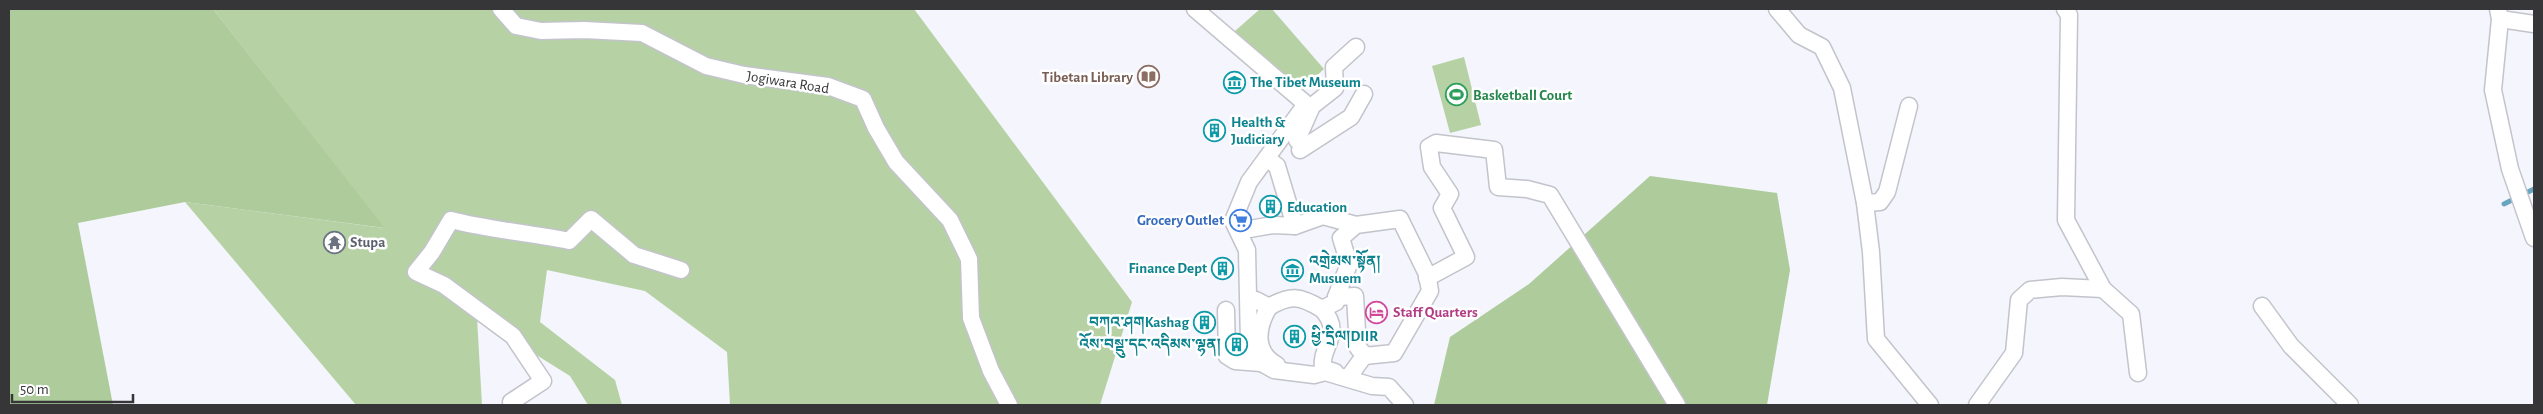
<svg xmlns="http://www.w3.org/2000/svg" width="2543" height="414" font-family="'Alegreya Sans','Noto Serif Tibetan',sans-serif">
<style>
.green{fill:#b6d2a5}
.forest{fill:#aecc9b}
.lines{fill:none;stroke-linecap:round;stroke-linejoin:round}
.stream{stroke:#68a5c0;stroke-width:5}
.minor-casing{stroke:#c3c4cb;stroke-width:19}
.minor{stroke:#fff;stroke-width:16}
.labels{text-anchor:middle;stroke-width:5;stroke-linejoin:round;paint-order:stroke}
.education-label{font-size:15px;font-weight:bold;fill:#785e54;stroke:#fff;text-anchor:end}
.street-label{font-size:15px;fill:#363639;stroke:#fff}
.culture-label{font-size:15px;font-weight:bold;fill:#0d838f;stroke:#fff;text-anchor:start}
.leisure-label{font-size:15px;font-weight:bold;fill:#27864d;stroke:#fff;text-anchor:start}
.shop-label{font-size:15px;font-weight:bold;fill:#366cbe;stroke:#fff;text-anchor:end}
.worship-label{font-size:15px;font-weight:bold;fill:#5b616d;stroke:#fff;text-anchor:start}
.hotel-label{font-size:15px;font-weight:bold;fill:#b23c85;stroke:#fff;text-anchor:start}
</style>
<rect width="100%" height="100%" fill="#f4f5fd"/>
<g class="green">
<polygon points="213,9 914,9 1132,302 1100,405 730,405 727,352 645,291 547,270 540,322 615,380 622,405 588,405 570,376 477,318 482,405 356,405 185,202 384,228"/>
<polygon points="1260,9 1272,9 1324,69 1299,92 1235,31"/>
<polygon points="1464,57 1481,125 1450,133 1432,66"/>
</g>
<g class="forest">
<polygon points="9,9 213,9 385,228 185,202 78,223 113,405 9,405"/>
<polygon points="1650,176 1777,193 1790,270 1767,405 1434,405 1450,337 1529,284"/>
</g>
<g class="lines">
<polyline class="stream" points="2504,204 2534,189"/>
<defs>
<g id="minor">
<polyline points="501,9 516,26 541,31 584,30 642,33 706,66 744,75 828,86 863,99 876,128 896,162 950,220 969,259 971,318 991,371 1009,405"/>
<polyline points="1195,9 1306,104 1249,182 1233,221 1247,250 1249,343 1251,357 1274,370 1314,375 1325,372 1372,386 1389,387 1405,405"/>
<polyline points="1777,9 1799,35 1822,47 1842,88 1865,203 1871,252 1876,339 1930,405"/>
<polyline points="2065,9 2069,15 2066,220 2103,289 2131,314 2138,373"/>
<polyline points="2498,9 2500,19 2493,90 2510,169 2534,238"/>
<polyline points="2500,19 2534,24"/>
<polyline points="1297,140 1312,106 1335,88 1334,67 1356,47"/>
<polyline points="1300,150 1351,117 1364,94"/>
<polyline points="1273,163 1277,166 1295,226"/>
<polyline points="1865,203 1880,202 1887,192 1909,106"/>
<polyline points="1238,231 1273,225 1295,226 1323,216 1356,225"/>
<polyline points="1427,278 1466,257 1442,208 1450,194 1432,167 1429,147 1436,143 1494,150 1498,187 1527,189 1550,195 1677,405"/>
<polyline points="1336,297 1355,296 1358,348 1366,356"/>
<path d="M1249 300H1256L1269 307C1291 294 1300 296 1322 309L1336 302V297L1349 264 1341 238 1356 225 1400 219 1427 274 1430 291 1394 353 1364 356 1348 378"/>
<polyline points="2262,306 2291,346 2350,405"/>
<path d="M1269 307C1257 327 1253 352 1277 365"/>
<path d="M1322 309C1345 334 1319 347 1323 368L1335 372"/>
<polyline points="1226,310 1227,356 1235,361 1261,363"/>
<path d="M513 405 511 402 543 381 513 336 444 285 416 272 432 252 451 220C490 230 530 233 569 241L591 219 634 255 681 270"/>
<polyline points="1977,405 2014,353 2019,300 2030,290 2062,287 2103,289"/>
</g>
</defs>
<use href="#minor" class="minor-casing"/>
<use href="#minor" class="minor"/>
</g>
<defs>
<symbol id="library-ring" viewBox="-11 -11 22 22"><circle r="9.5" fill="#fff" stroke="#8d6e63" stroke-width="1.5"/><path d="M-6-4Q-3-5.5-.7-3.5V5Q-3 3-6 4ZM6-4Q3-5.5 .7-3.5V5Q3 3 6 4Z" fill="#8d6e63"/></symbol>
<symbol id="museum-ring" viewBox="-11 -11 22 22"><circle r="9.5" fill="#fff" stroke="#0f9aa8" stroke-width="1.5"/><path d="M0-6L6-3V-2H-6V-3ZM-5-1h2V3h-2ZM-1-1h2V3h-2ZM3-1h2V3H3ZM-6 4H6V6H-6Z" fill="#0f9aa8"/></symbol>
<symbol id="stadium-ring" viewBox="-11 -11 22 22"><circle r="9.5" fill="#fff" stroke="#2e9e5b" stroke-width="1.5"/><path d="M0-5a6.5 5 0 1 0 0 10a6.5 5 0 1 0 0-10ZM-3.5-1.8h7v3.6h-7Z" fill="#2e9e5b"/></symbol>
<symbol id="building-ring" viewBox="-11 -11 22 22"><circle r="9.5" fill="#fff" stroke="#0f9aa8" stroke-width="1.5"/><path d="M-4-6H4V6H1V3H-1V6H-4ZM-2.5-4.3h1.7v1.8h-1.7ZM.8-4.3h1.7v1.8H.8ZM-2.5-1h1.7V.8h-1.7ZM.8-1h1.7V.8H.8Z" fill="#0f9aa8"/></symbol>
<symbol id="supermarket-ring" viewBox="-11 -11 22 22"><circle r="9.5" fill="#fff" stroke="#3f7fe0" stroke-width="1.5"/><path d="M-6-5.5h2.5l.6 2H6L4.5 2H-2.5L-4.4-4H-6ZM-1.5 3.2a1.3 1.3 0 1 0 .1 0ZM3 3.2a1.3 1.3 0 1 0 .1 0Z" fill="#3f7fe0"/></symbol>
<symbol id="temple-ring" viewBox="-11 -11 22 22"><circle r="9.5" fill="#fff" stroke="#6b7280" stroke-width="1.5"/><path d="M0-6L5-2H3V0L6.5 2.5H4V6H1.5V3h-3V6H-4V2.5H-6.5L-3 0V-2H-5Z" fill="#6b7280"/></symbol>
<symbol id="hotel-ring" viewBox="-11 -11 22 22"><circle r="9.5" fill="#fff" stroke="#d1479c" stroke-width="1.5"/><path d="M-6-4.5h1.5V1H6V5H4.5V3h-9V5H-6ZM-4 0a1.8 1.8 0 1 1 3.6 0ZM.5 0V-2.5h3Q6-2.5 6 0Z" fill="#d1479c"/></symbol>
</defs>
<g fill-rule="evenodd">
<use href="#library-ring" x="1136" y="64" width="25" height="25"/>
<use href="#museum-ring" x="1222" y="70" width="25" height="25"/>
<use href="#stadium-ring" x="1444" y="82" width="25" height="25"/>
<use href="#building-ring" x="1202" y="118" width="25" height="25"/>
<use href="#building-ring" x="1258" y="194" width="25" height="25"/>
<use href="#supermarket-ring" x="1228" y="208" width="25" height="25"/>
<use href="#temple-ring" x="322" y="230" width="25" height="25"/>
<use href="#building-ring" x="1210" y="256" width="25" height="25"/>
<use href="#museum-ring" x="1280" y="258" width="25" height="25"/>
<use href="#hotel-ring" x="1364" y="300" width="25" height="25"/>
<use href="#building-ring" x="1192" y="310" width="25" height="25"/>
<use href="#building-ring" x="1282" y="324" width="25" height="25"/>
<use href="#building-ring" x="1224" y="332" width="25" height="25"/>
</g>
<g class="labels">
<g class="education-label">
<text x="1133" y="82">Tibetan Library</text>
</g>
<g class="street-label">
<text transform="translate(788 82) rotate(9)" y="5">Jogiwara Road</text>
</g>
<g class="culture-label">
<text x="1250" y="87">The Tibet Museum</text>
<text x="1231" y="127">Health &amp;<tspan x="1231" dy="17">Judiciary</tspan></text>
<text x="1287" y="212">Education</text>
<text x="1309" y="266">འགྲེམས་སྟོན།<tspan x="1309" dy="17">Musuem</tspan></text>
<text x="1207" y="273" text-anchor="end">Finance Dept</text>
<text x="1189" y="327" text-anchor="end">བཀའ་ཤགKashag</text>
<text x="1311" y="341">ཕྱི་དྲིལ།DIIR</text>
<text x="1221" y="349" text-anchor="end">འོས་བསྡུ་དང་འདིམས་ལྷན།</text>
</g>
<g class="leisure-label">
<text x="1473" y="100">Basketball Court</text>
</g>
<g class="shop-label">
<text x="1224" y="225">Grocery Outlet</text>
</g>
<g class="worship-label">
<text x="350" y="247">Stupa</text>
</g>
<g class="hotel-label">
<text x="1393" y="317">Staff Quarters</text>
</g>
</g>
<rect width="2543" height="414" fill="none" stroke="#363639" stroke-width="20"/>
<path d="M12 394v8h121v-8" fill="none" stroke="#363639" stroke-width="2.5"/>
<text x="20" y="394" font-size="15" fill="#363639" stroke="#ffffff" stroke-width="4" paint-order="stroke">50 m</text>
</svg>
